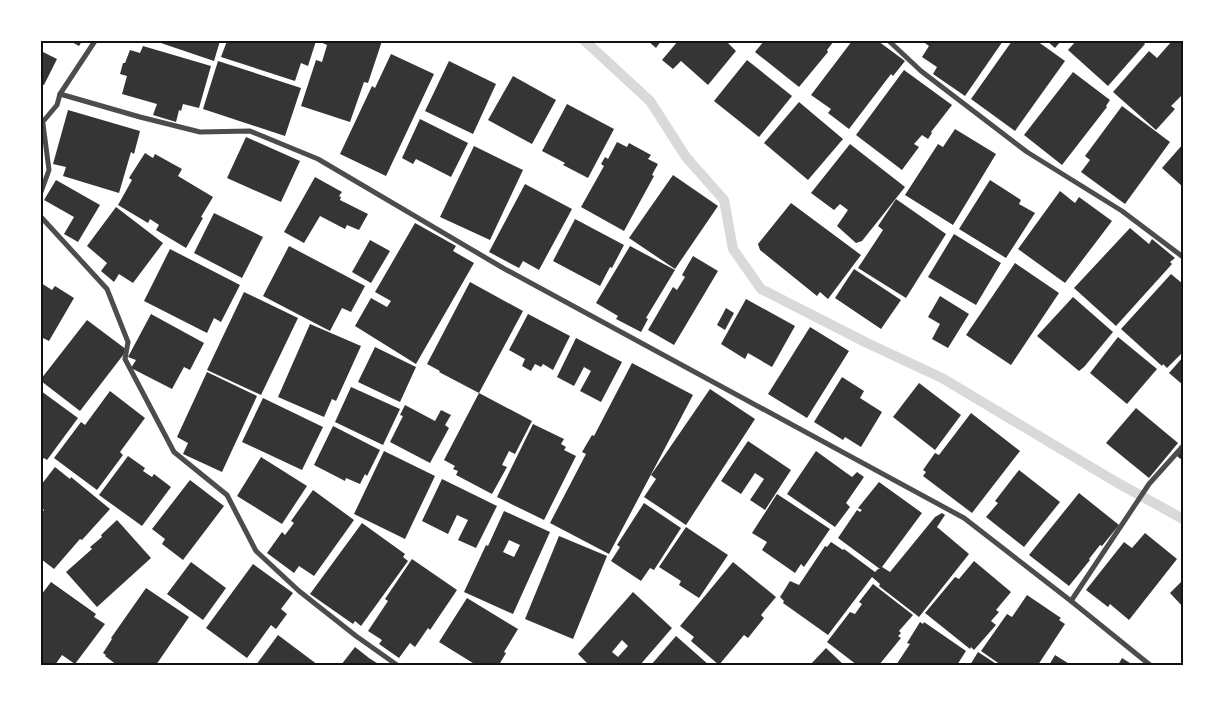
<svg xmlns="http://www.w3.org/2000/svg" width="1224" height="706" font-family="Manrope,sans-serif">
<style>
.lines{fill:none;stroke-linecap:round;stroke-linejoin:round}
.stream{stroke:#d9d9d9;stroke-width:10}
.building{fill:#353535;fill-rule:evenodd}
.minor{stroke:#4c4c4c;stroke-width:5}
.neatline{fill:none;stroke:#111;stroke-width:2}
</style>
<rect width="100%" height="100%" fill="#fff"/>
<g class="lines">
<polyline class="stream" points="585,41 650,101 686,157 724,200 733,249 761,289 867,343 942,378 1116,482 1183,519"/>
</g>
<g class="building">
<polygon points="70,41 82,41 79,46"/>
<polygon points="155,41 220,41 214,61"/>
<polygon points="227,41 316,41 308,66 301,63 295,81 221,57"/>
<polygon points="318,41 382,41 368,83 364,82 350,122 301,106 316,60 322,62 327,45"/>
<polygon points="648,41 661,41 656,48"/>
<polygon points="678,41 726,41 736,51 708,85 681,61 673,69 662,60"/>
<polygon points="764,41 834,41 827,50 828,52 799,87 755,52"/>
<polygon points="852,41 878,41 905,61 893,76 891,74 849,129 828,113 831,109 811,95"/>
<polygon points="922,41 1003,41 965,96 933,74 937,67 922,57 929,46"/>
<polygon points="1012,41 1037,41 1065,61 1015,131 971,99"/>
<polygon points="1047,41 1061,41 1055,48"/>
<polygon points="1076,41 1142,41 1145,44 1108,86 1068,50"/>
<polygon points="1172,41 1183,41 1183,97 1181,96 1171,106 1175,109 1156,130 1113,92 1149,51 1157,58"/>
<polygon points="143,46 211,66 199,108 183,104 181,111 179,110 176,122 153,115 157,104 122,94 127,76 120,74 123,63 125,63 130,50 140,53"/>
<polygon points="41,51 57,59 44,85 41,84"/>
<polygon points="391,54 434,74 386,176 340,154 372,86 375,88"/>
<polygon points="747,60 792,96 759,137 714,101"/>
<polygon points="218,61 301,88 285,136 203,109"/>
<polygon points="449,61 496,84 473,134 425,111"/>
<polygon points="904,70 952,105 931,132 932,133 928,139 922,135 914,144 919,147 902,170 856,135"/>
<polygon points="1073,72 1110,100 1106,106 1107,107 1062,165 1024,135"/>
<polygon points="513,76 556,100 532,144 488,120"/>
<polygon points="799,102 843,139 808,180 764,143"/>
<polygon points="567,104 614,129 588,178 563,165 565,163 542,151"/>
<polygon points="1122,106 1170,142 1125,204 1081,172 1090,160 1085,156"/>
<polygon points="68,110 140,131 134,154 131,152 119,193 63,176 66,167 53,164"/>
<polygon points="420,119 468,143 451,177 416,159 413,164 402,158"/>
<polygon points="955,129 996,154 953,225 905,195 938,144 943,147"/>
<polygon points="246,137 300,161 281,202 227,178"/>
<polygon points="617,142 627,147 629,143 651,155 648,159 658,164 652,175 654,176 624,231 581,207 604,166 601,164 605,157 608,159"/>
<polygon points="850,144 905,187 862,241 856,243 837,226 848,210 840,204 834,210 811,193"/>
<polygon points="1183,144 1183,187 1162,168"/>
<polygon points="474,146 523,170 490,240 440,217"/>
<polygon points="145,153 153,158 155,154 182,169 178,176 213,197 201,217 203,218 186,248 156,230 159,225 150,219 148,223 118,205 132,180 129,178"/>
<polygon points="673,175 718,206 675,269 629,238"/>
<polygon points="315,177 342,192 339,196 341,197 340,200 368,214 359,230 347,225 345,229 320,216 304,243 284,232"/>
<polygon points="56,180 100,205 78,242 64,234 74,217 44,200"/>
<polygon points="990,180 1021,200 1019,204 1035,213 1006,258 959,229"/>
<polygon points="525,184 572,209 539,270 523,261 519,268 489,252"/>
<polygon points="1060,191 1075,203 1079,197 1112,221 1065,283 1018,249"/>
<polygon points="896,199 946,234 906,298 858,268 883,230 878,226"/>
<polygon points="791,203 861,255 828,299 820,292 817,296 760,250 758,244"/>
<polygon points="116,207 163,243 133,283 119,274 114,282 101,271 107,263 87,246"/>
<polygon points="214,213 263,237 242,278 194,253"/>
<polygon points="575,219 624,245 612,268 610,267 600,286 553,261"/>
<polygon points="415,223 456,246 453,251 474,263 416,364 355,326 371,298 387,307 391,301 375,292"/>
<polygon points="1130,228 1149,244 1152,239 1175,258 1170,262 1172,264 1116,326 1074,288"/>
<polygon points="954,234 1001,263 976,305 928,277"/>
<polygon points="370,240 390,251 371,283 352,272"/>
<polygon points="289,246 365,286 351,312 342,308 330,331 263,296"/>
<polygon points="630,246 675,270 646,318 648,319 641,332 616,319 618,316 596,303"/>
<polygon points="170,249 240,285 221,322 214,318 207,333 144,301"/>
<polygon points="693,256 718,271 674,345 648,330 673,287 677,290 685,277 682,275"/>
<polygon points="1015,263 1059,293 1011,365 966,335"/>
<polygon points="854,269 901,300 881,329 835,298"/>
<polygon points="1171,274 1183,284 1183,352 1167,368 1163,364 1162,366 1121,329"/>
<polygon points="470,282 523,311 479,393 439,372 440,371 427,364"/>
<polygon points="41,283 52,290 55,286 74,298 49,341 41,337"/>
<polygon points="244,292 298,318 261,395 207,370"/>
<polygon points="940,296 969,314 948,348 932,339 940,324 928,317"/>
<polygon points="1073,297 1113,332 1084,367 1079,371 1037,336"/>
<polygon points="746,299 795,326 772,367 748,353 745,359 721,344"/>
<polygon points="726,308 734,313 725,330 717,325"/>
<polygon points="151,314 204,343 190,370 184,367 172,389 131,368 136,360 128,357"/>
<polygon points="528,314 570,336 553,370 543,364 541,367 535,364 531,371 522,366 525,359 509,350"/>
<polygon points="87,320 127,350 80,411 41,381 41,379"/>
<polygon points="310,324 361,346 336,401 332,399 324,417 278,397"/>
<polygon points="810,327 849,351 807,418 768,394"/>
<polygon points="1118,337 1157,369 1127,404 1090,373"/>
<polygon points="576,338 622,362 601,402 580,391 591,371 584,367 574,386 557,377"/>
<polygon points="375,347 416,367 400,402 358,382"/>
<polygon points="1183,357 1183,385 1169,373"/>
<polygon points="632,363 693,395 609,554 550,523 586,454 582,452 592,435 594,436"/>
<polygon points="207,372 257,396 222,472 183,454 188,443 177,437"/>
<polygon points="842,377 864,391 860,398 882,412 861,447 845,437 843,440 814,422"/>
<polygon points="919,383 961,415 935,450 893,417"/>
<polygon points="351,387 400,409 383,445 335,422"/>
<polygon points="710,389 755,419 686,525 644,497 656,479 651,475"/>
<polygon points="41,391 78,418 47,460 44,458 41,461"/>
<polygon points="110,391 145,418 120,452 123,455 97,490 54,458 81,422 85,425"/>
<polygon points="479,393 532,421 515,454 509,451 502,465 507,467 492,494 456,475 458,471 453,469 455,466 444,460"/>
<polygon points="263,398 323,427 302,470 242,442"/>
<polygon points="405,405 435,421 441,410 451,415 445,425 449,428 430,463 390,442 403,416 400,415"/>
<polygon points="1136,408 1178,443 1149,478 1106,443"/>
<polygon points="971,413 1020,451 972,513 923,476 926,472 923,470 935,453 939,455"/>
<polygon points="533,424 564,439 561,444 566,447 564,450 576,456 544,520 497,497"/>
<polygon points="333,426 380,450 367,476 365,474 360,484 346,478 345,481 314,465"/>
<polygon points="748,441 791,470 765,510 750,500 764,479 755,473 741,494 721,481"/>
<polygon points="1183,449 1183,461 1177,456"/>
<polygon points="384,451 435,476 405,539 354,514"/>
<polygon points="816,451 852,477 857,472 864,477 846,503 850,507 835,527 787,494"/>
<polygon points="128,456 145,468 143,471 152,477 154,474 171,487 142,526 99,495"/>
<polygon points="261,457 307,486 282,524 237,496"/>
<polygon points="55,467 70,479 71,477 110,509 82,540 80,539 54,569 41,559 41,514 44,510 41,507 41,485"/>
<polygon points="1019,470 1060,502 1024,547 986,517 998,503 995,501"/>
<polygon points="442,479 497,506 476,548 458,540 468,520 457,515 448,534 422,521"/>
<polygon points="190,480 224,506 183,560 162,544 165,539 152,529"/>
<polygon points="879,482 922,513 882,567 890,572 935,517 942,513 945,515 937,527 969,554 919,617 879,586 880,584 872,577 828,635 783,603 784,601 780,597 790,581 799,585 825,546 827,547 831,542 843,550 844,549 875,572 878,569 880,569 838,538 857,510 860,512 862,510 858,508"/>
<polygon points="313,490 354,520 314,576 299,566 294,573 267,553 282,532 285,535 294,523 291,521"/>
<polygon points="1079,493 1119,525 1102,546 1100,545 1089,559 1090,560 1069,586 1029,555"/>
<polygon points="777,494 830,529 804,567 801,564 795,573 762,550 767,542 752,533"/>
<polygon points="644,503 681,528 654,570 650,568 641,581 611,561 620,547 617,545"/>
<path d="M504 511 550 532 513 614 464 592 486 545 488 546ZM509 540 520 545 514 557 503 552Z"/>
<polygon points="117,520 151,558 97,607 66,572 92,549 90,547 102,537 101,535"/>
<polygon points="362,523 405,554 403,557 408,561 361,626 355,621 353,624 310,594"/>
<polygon points="686,527 728,555 699,598 679,585 681,581 659,567"/>
<polygon points="1145,533 1177,559 1129,620 1110,604 1108,607 1086,590 1124,542 1132,548"/>
<polygon points="559,536 607,556 573,639 525,619"/>
<polygon points="412,559 457,590 430,630 428,628 415,647 410,643 399,658 379,644 382,640 368,631 388,601 385,599"/>
<polygon points="974,561 1011,592 996,610 999,612 991,621 996,625 974,650 971,647 970,649 925,613 955,577 959,579"/>
<polygon points="191,562 226,588 203,620 167,594"/>
<polygon points="733,562 776,597 761,615 764,618 748,638 744,635 719,665 691,641 694,637 680,626"/>
<polygon points="253,564 293,593 281,609 287,614 276,629 271,625 247,658 206,628"/>
<polygon points="1183,580 1183,607 1170,593"/>
<polygon points="51,582 96,614 94,617 105,624 75,664 62,655 55,665 45,665 41,662 41,595"/>
<polygon points="873,584 913,615 899,631 901,633 898,636 901,638 879,665 857,665 827,642 850,612 855,614 862,604 859,602"/>
<polygon points="146,588 189,617 156,665 117,665 105,656 106,655 103,653 112,639 111,638"/>
<path d="M633 592 672 628 640 665H589L578 654ZM622 640 628 646 618 657 612 652Z"/>
<polygon points="1027,595 1061,618 1059,620 1065,624 1038,665 1001,665 981,651 1007,614 1012,617"/>
<polygon points="467,598 518,629 504,652 506,653 499,665 476,665 439,642"/>
<polygon points="920,622 923,624 924,622 966,651 957,665 896,665 910,644 907,643"/>
<polygon points="278,635 318,665 256,665"/>
<polygon points="676,636 709,665 651,665"/>
<polygon points="355,647 369,658 380,665 341,665"/>
<polygon points="826,648 844,665 810,665"/>
<polygon points="978,652 998,665 970,665"/>
<polygon points="1055,655 1071,665 1049,665"/>
<polygon points="1122,658 1133,665 1118,665"/>
</g>
<g class="lines">
<g class="minor">
<polyline points="889,41 921,71 1027,152 1122,211 1183,257"/>
<polyline points="60,94 140,117 200,132 250,131 318,159 503,268 964,518 1071,601 1150,665"/>
<polyline points="41,124 57,105 60,94 95,41"/>
<polyline points="41,192 49,170 43,124"/>
<polyline points="41,217 107,289 128,342 125,359 174,452 227,495 256,551 299,591 356,636 397,665"/>
<polyline points="1071,601 1149,484 1183,446"/>
</g>
</g>
<rect width="1224" height="706" fill="none" stroke="#ffffff" stroke-width="85"/>
<rect x="42" y="42" width="1140" height="622" class="neatline"/>
</svg>
